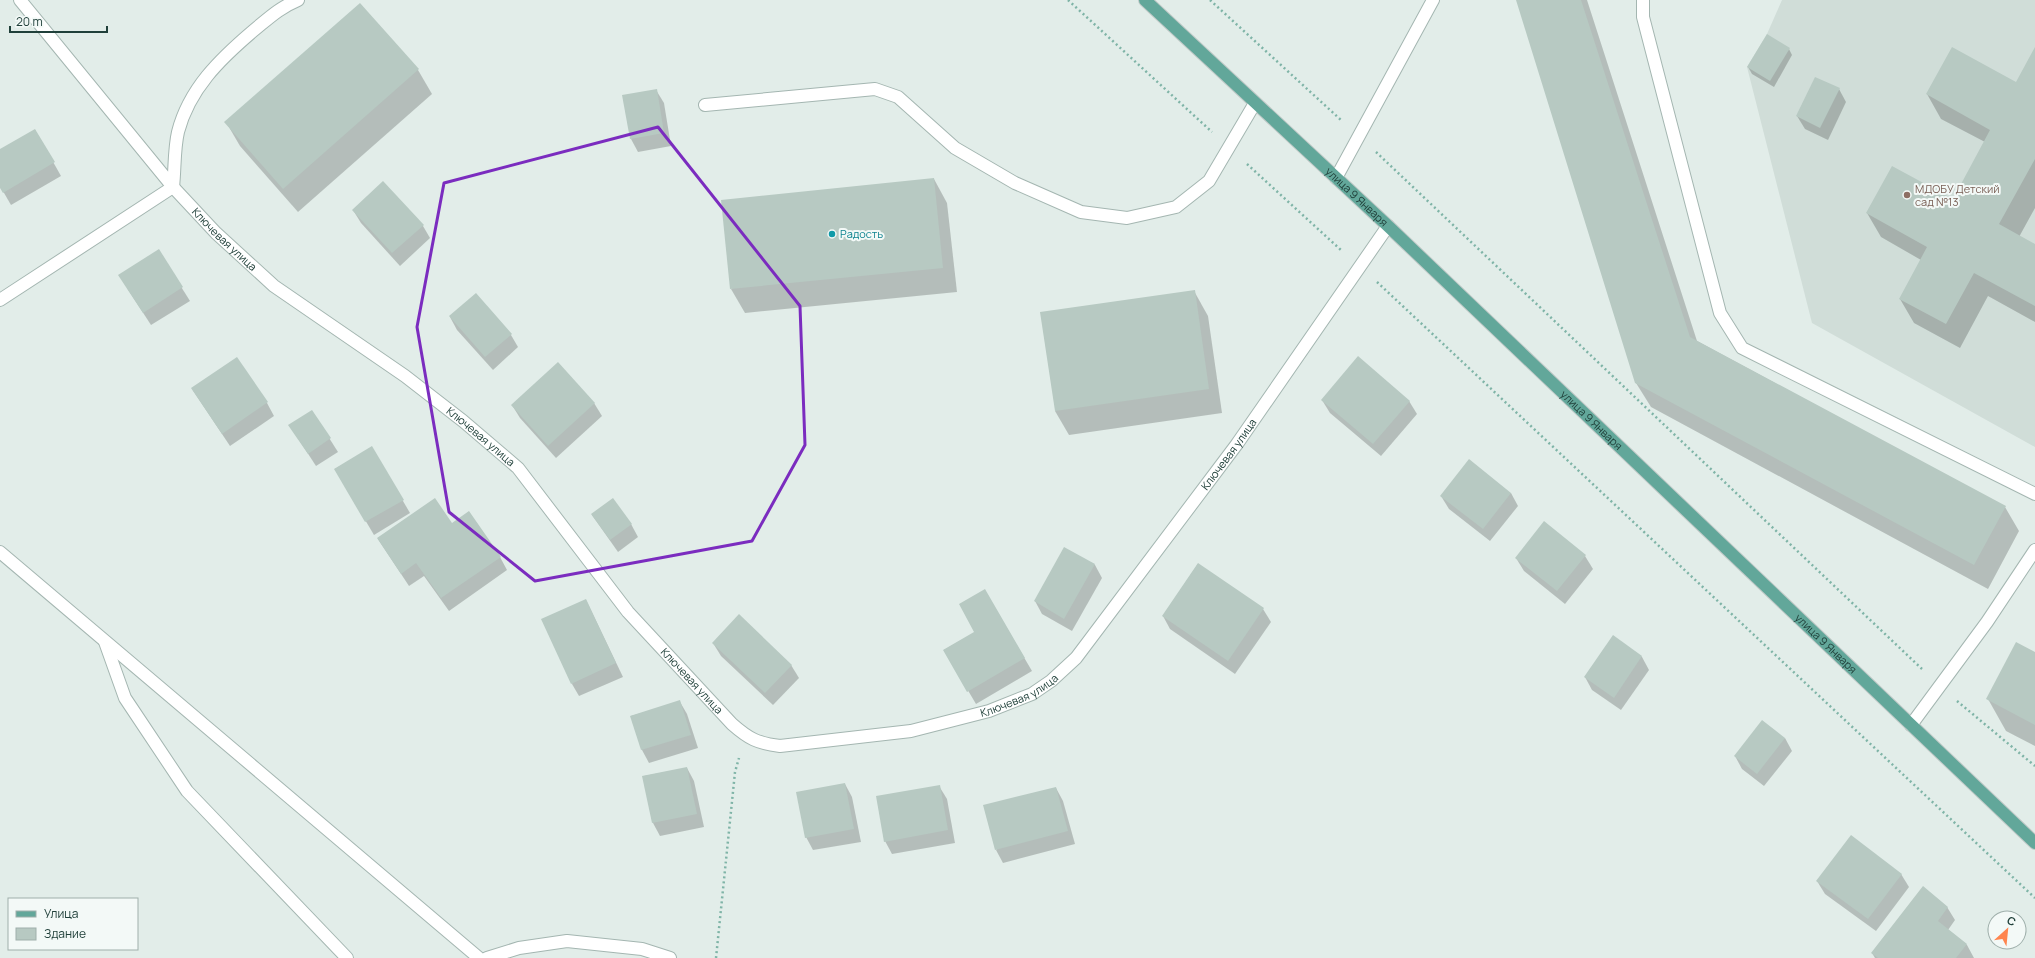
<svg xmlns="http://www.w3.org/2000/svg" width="2035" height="958" font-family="Manrope,sans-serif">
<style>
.built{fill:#d0ddd8}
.shadow{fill:#0003}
.building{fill:#b7c9c2}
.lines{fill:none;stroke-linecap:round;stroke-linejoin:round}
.minor-casing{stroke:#a4b6b1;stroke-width:14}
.major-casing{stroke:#c1cac8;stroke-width:14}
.path{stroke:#7fb4a7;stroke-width:2.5;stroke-dasharray:2 3;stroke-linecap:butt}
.minor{stroke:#fff;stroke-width:12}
.major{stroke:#62a79a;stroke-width:12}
.marked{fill:none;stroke:#7b2cbf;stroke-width:3;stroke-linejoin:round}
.education-dot{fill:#8d6e63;stroke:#f3f9f7;stroke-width:1.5}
.culture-dot{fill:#0f9aa8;stroke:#f3f9f7;stroke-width:1.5}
.labels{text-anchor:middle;stroke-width:4;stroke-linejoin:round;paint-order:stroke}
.education-label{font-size:11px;fill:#785e54;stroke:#f3f9f7;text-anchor:start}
.street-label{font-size:11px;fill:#20403a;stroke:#f3f9f7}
.culture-label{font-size:11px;fill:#0d838f;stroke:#f3f9f7;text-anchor:start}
</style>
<rect width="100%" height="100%" fill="#e2ede9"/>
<polygon class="built" points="1782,0 2035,0 2035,447 1812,323 1747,67 1767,34"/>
<g class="shadow">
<polygon points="1517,0 1587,0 1697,341 2005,507 2019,531 1988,589 1651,407 1636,383"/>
<polygon points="360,4 418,70 432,94 298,212 240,146 226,122"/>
<polygon points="1789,49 1792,55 1774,87 1752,74 1748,67"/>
<polygon points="2035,49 2035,208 2019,237 2035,245 2035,322 1988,296 1960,348 1914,323 1900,299 1921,260 1881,237 1867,213 1953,200 1985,142 1941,119 1927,94 2017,83"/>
<polygon points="1839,89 1846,102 1828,140 1805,129 1797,116"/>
<polygon points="656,90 664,103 671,146 638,152 631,139"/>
<polygon points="35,130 61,176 11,205 0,186 0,151"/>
<polygon points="934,179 947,203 957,292 745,313 731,289"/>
<polygon points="353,210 423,226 430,238 400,266 361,223"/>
<polygon points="158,250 190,301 151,325 127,288"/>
<polygon points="1194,291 1208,316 1222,413 1069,435 1055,411"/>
<polygon points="450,317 511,335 518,347 493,370 457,330"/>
<polygon points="192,389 267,403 274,416 230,446"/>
<polygon points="1322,400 1409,401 1417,414 1381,456 1330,413"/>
<polygon points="594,403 602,416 556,458 520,418 512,405"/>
<polygon points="312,411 338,452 316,466 290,426"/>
<polygon points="372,448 410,513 374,535 335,469"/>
<polygon points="1511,493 1518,506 1490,541 1449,509 1441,496"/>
<polygon points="592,515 631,524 638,537 618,552"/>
<polygon points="452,524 500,557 507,570 449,611 424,576 409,586 378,539"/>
<polygon points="1065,549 1095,565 1102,578 1072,631 1042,614 1035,601"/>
<polygon points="1585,556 1593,569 1565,604 1524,571 1516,558"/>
<polygon points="1198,564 1263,609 1271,622 1235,674 1170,629 1163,616"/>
<polygon points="985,591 1032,671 976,704 944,650 976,632"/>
<polygon points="586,600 623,677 579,696 572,684"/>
<polygon points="1613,637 1642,657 1649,670 1621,710 1592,690 1585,677"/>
<polygon points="713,643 791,665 799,678 773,705 721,656"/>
<polygon points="2035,653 2035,746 2006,731 1988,699"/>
<polygon points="680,702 687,714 698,748 649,763 642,750 631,716"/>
<polygon points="1785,738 1792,751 1764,786 1742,769 1735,756"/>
<polygon points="687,768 694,781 704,827 660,836 653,823 644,776"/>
<polygon points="845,784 852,797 861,842 813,850 806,837"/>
<polygon points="939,786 947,799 955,843 892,854 885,841"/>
<polygon points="1056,788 1063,801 1075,844 1003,863 996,850"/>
<polygon points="1901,874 1909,887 1876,931 1825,894 1817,881"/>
<polygon points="1947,907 1955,920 1948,930 1967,945 1974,958 1875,958 1872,953"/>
</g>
<g class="building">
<polygon points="1516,0 1581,0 1690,337 2006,506 1974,565 1635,383"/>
<polygon points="360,3 419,69 283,189 224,122"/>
<polygon points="1767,34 1790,48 1770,81 1747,67"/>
<polygon points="1952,47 2016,82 2035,47 2035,159 1999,224 2035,244 2035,306 1974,273 1946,324 1899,299 1927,247 1866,213 1892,166 1953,199 1990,130 1926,94"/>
<polygon points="1815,77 1840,88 1820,128 1796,116"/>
<polygon points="657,89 664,133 630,139 622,95"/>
<polygon points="35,129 55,162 3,193 0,188 0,149"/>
<polygon points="934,178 943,268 730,289 721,200"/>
<polygon points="383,181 424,225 392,253 352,210"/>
<polygon points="159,249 183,287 143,313 118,275"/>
<polygon points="1195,290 1209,389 1055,411 1040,312"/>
<polygon points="476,293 512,334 485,357 449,316"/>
<polygon points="1358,356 1410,401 1373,444 1321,400"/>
<polygon points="237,357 268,402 222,434 191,388"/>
<polygon points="558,362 595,403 548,446 511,405"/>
<polygon points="312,410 331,438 308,454 288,425"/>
<polygon points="372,446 404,500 365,522 334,469"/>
<polygon points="1469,459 1511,493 1483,529 1440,496"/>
<polygon points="435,498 452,523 469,511 501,557 441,598 416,563 401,574 377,538"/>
<polygon points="613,498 632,524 610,540 591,514"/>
<polygon points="1544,521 1586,555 1557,591 1515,558"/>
<polygon points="1064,547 1095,564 1064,619 1034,601"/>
<polygon points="1198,563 1264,608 1228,661 1162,616"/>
<polygon points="985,589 1025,658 967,692 943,650 974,632 959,604"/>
<polygon points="586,599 616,663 571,684 541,619"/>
<polygon points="739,614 792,665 765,693 712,643"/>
<polygon points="1613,635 1642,656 1614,698 1584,677"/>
<polygon points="2016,642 2035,652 2035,725 1986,699"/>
<polygon points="680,700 691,735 641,750 630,716"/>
<polygon points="1762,720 1785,738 1757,774 1734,756"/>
<polygon points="687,767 697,814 652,823 642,776"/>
<polygon points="845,783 854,829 805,838 796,792"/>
<polygon points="940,785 948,830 884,842 876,796"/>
<polygon points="1056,787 1068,831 995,850 983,805"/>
<polygon points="1851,835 1902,874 1868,919 1816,881"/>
<polygon points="1923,886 1948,907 1938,921 1967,944 1956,958 1878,958 1871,953"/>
</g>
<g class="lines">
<defs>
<g id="minor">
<path id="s1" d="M20 0 173 187 216 233 274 286 405 376 463 421 518 468 628 612 732 724C749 739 757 743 780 746L911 731 989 711 1032 694 1051 681 1076 658 1237 444 1388 226"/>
<polyline points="1643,0 1643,17 1720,313 1742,348 2035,494"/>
<polyline points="705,105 875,89 898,97 955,148 1015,183 1081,212 1127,218 1176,207 1209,181 1255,103"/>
<polyline points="1336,178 1433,0"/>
<path d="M0 300 173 187C175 169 174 149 178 132 189 89 220 59 253 31 269 18 279 8 298 0"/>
<polyline points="0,552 479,958"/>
<polyline points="105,642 125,698 187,791 347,958"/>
<polyline points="1911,725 1987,622 2035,550"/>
<polyline points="487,958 519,948 567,941 642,949 670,958"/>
</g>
<g id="major">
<path id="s2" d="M1145 0 1388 226 2035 843"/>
</g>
</defs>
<use href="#minor" class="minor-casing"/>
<use href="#major" class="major-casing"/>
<g class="path">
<polyline points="1068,0 1212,132"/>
<polyline points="1210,0 1341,120"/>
<polyline points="1376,152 1922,669"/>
<polyline points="1247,164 1342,251"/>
<polyline points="1377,282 2035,898"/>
<polyline points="1957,701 2035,766"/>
<polyline points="716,958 735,772 739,758"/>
</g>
<use href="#minor" class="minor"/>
<use href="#major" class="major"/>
</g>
<path class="marked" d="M658 127 800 306 805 445 752 541 535 581 449 512 417 327 444 183Z"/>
<circle class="education-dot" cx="1907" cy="195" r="4"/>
<circle class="culture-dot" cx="832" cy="234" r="4"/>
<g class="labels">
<g class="education-label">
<text x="1915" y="193">МДОБУ Детский<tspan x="1915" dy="13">сад №13</tspan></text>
</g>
<g class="street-label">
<text dy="4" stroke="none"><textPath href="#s2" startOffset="289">улица 9 Января</textPath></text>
<text dy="4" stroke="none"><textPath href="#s1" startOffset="315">Ключевая улица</textPath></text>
<text dy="4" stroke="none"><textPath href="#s2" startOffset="613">улица 9 Января</textPath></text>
<text dy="4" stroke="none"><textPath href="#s1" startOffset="639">Ключевая улица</textPath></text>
<text dy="4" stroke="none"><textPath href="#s1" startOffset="1646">Ключевая улица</textPath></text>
<text dy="4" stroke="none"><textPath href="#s2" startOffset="937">улица 9 Января</textPath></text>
<text dy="4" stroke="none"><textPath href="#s1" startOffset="963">Ключевая улица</textPath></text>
<text dy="4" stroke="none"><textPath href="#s1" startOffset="1322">Ключевая улица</textPath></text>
</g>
<g class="culture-label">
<text x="840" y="238">Радость</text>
</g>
</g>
<rect x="8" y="898" width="130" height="52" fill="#f3f9f7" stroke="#9fafab"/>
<rect x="16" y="911" width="20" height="6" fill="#62a79a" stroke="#9fafab"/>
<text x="44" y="918" font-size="12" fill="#20403a">Улица</text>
<rect x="16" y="928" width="20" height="12" fill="#b7c9c2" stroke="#9fafab"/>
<text x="44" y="938" font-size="12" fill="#20403a">Здание</text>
<g transform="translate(2007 930) rotate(27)"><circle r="19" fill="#f3f9f7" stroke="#9fafab"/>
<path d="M0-3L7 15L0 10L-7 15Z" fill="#fe854f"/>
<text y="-6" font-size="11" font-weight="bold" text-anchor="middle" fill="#20403a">С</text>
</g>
<path d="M10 26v6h97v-6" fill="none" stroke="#20403a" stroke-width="2"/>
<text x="16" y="26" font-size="12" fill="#20403a" stroke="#f3f9f7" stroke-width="3" paint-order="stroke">20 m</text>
</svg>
